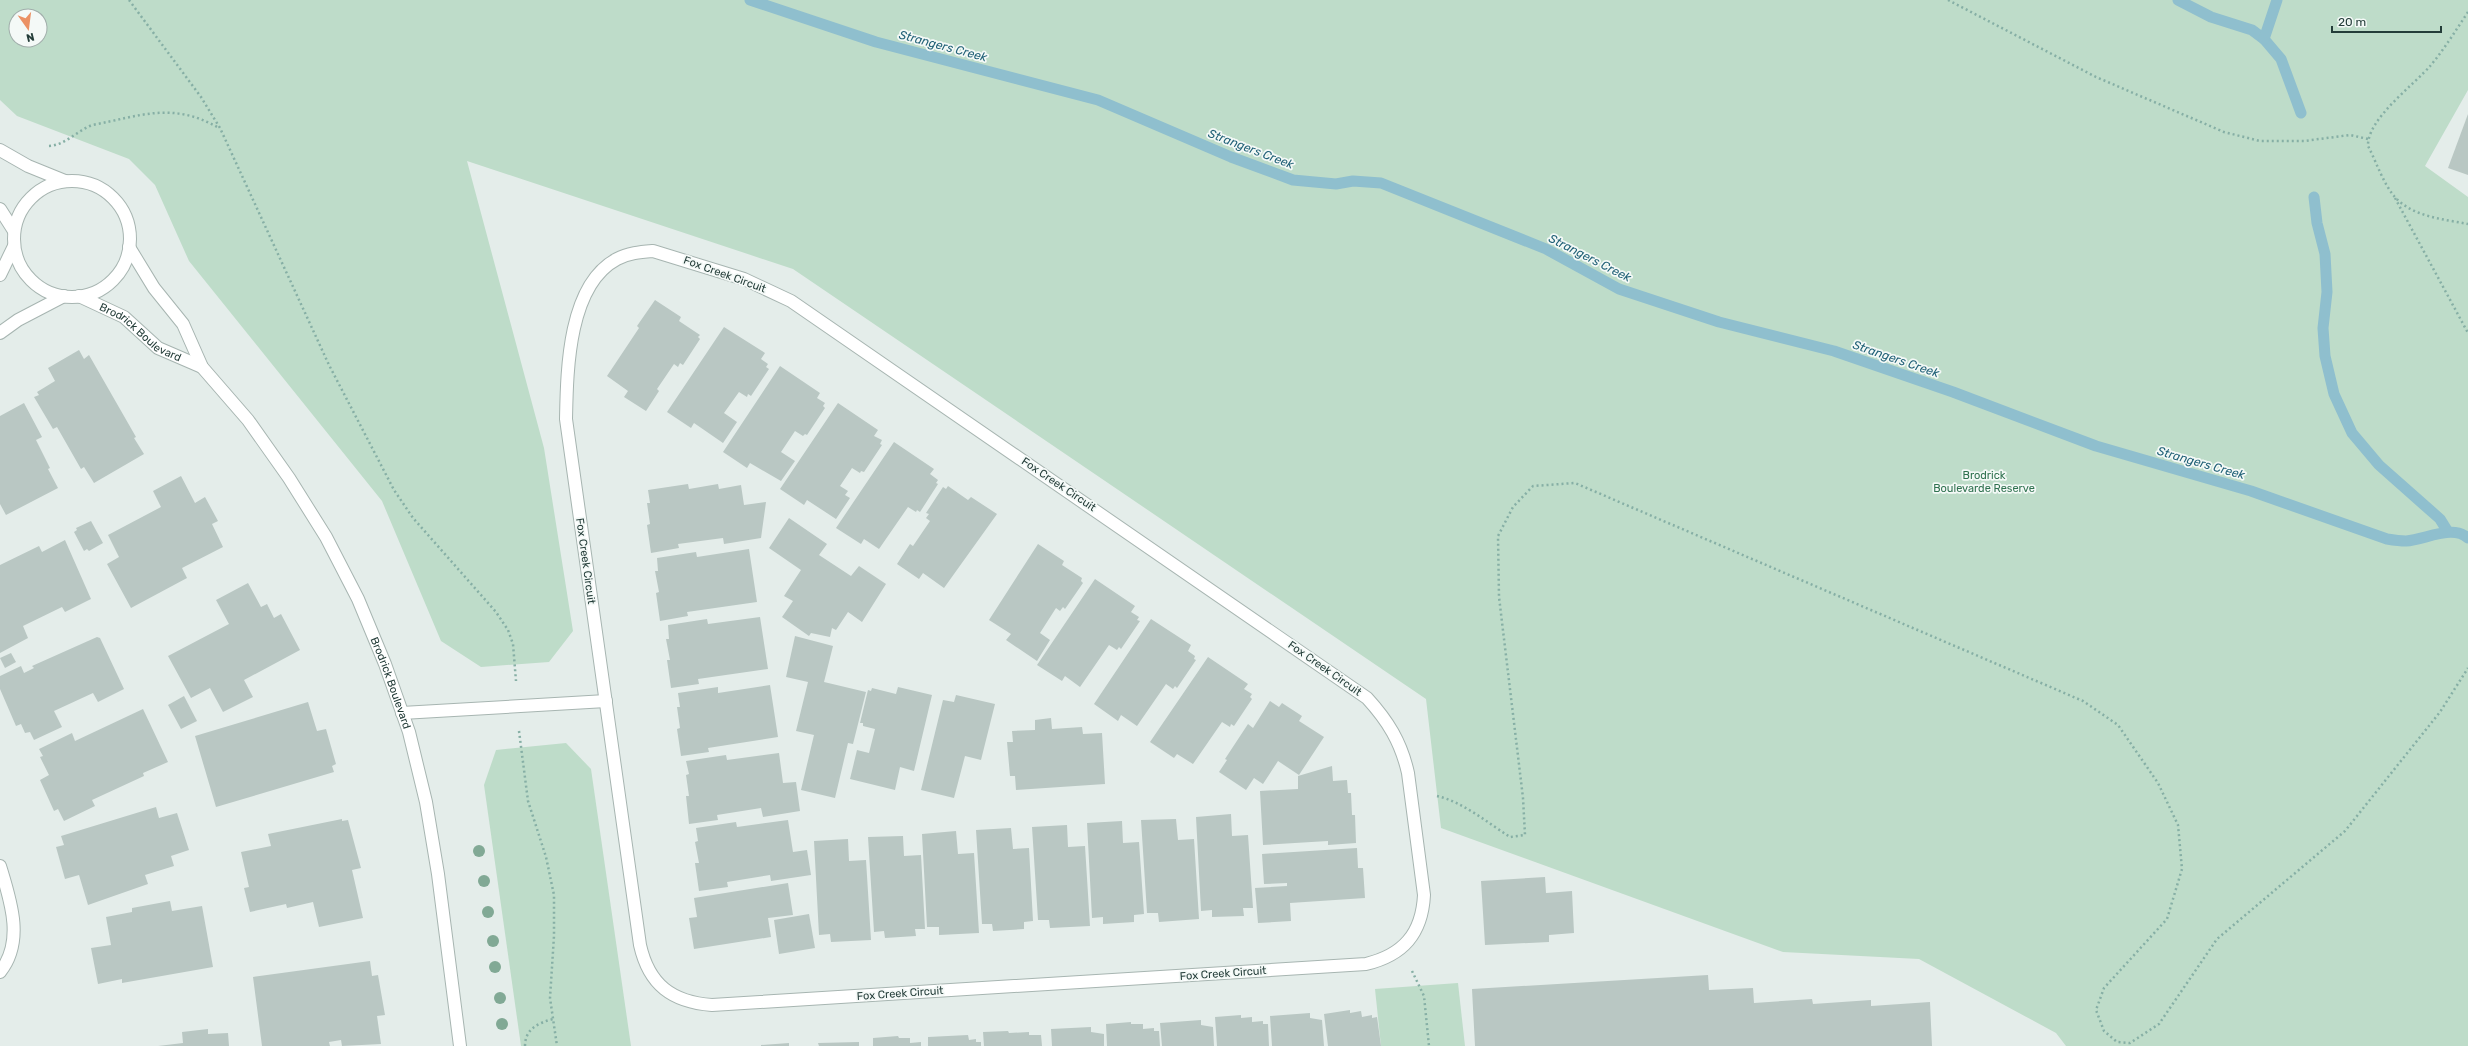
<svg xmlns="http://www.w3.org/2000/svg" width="2468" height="1046" font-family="Rubik,sans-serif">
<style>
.green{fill:#bedcc9;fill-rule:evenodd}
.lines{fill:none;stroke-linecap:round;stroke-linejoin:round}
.stream{stroke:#8fbfce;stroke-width:11}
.building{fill:#b9c7c3}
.minor-casing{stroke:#a7b5b1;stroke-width:14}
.tertiary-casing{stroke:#a7b5b1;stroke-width:14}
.path{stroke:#86afa5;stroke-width:2.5;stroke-dasharray:2 3;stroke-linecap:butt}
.minor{stroke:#fff;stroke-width:12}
.tertiary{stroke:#fff;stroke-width:12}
.tree{fill:#81a995}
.labels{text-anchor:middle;stroke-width:3.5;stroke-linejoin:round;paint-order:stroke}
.street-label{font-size:11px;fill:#243d39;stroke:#f4f9f7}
.park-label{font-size:11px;fill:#307250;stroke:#f4f9f7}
.water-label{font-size:12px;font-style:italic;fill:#216177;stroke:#f4f9f7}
</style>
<rect width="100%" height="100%" fill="#e4edea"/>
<g class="green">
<path d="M0 0H2468V90L2425 166 2468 197V1046H2066L2056 1033 1919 959 1783 952 1441 828 1426 699 793 269 467 161 544 448 573 631 549 662 481 667 441 641 382 501 189 261 155 185 129 159 17 116 0 100ZM16 16H40V40H16Z"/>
<polygon points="566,743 591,769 631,1046 521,1046 484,785 496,750"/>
<polygon points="1458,983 1465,1046 1381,1046 1375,989"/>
</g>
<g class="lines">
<g class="stream">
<path d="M750 0 876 42 1098 100 1231 157 1293 180 1336 184 1353 181 1381 183 1546 249 1619 289 1719 322 1834 351 1953 392 2096 446 2251 491 2387 539C2393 540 2400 541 2406 541 2425 540 2452 524 2468 538"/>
<polyline points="2178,0 2211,17 2252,30 2264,39 2281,59 2301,113"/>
<polyline points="2264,39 2277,0"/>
<polyline points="2314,197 2317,223 2325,254 2327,292 2323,328 2325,356 2334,394 2352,433 2379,465 2440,519 2448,532"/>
</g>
</g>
<g class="building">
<polygon points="2468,114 2468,175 2448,168"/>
<polygon points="655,300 681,317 679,321 700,335 698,337 700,339 683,365 680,363 678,367 674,364 657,389 659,391 646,411 624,397 628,391 607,376 639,328 637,326"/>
<polygon points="724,327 765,353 761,359 768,364 766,367 769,369 751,396 748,394 747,397 739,392 724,413 737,422 723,443 694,423 691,428 667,412"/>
<polygon points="79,350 84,359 89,355 136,437 134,438 144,454 94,483 84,467 81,469 57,427 53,429 34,397 39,395 37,392 55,381 48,368"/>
<polygon points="780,366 820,393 817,398 825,403 823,406 825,408 807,435 805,434 803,436 795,431 781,452 795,461 781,481 750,463 747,468 723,452"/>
<polygon points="24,403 42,437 36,440 50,468 48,469 58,488 6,515 0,504 0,416"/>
<polygon points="838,403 878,430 874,436 882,440 880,444 882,445 864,472 861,471 860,473 852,468 840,486 848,491 845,495 850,498 836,519 807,500 804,505 780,489"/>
<polygon points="894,442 934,469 930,474 938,480 936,483 938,484 920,512 917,510 916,512 908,507 879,549 864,539 861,544 836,528"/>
<polygon points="181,476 195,503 205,497 218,521 212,524 223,547 182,568 187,578 131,608 107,564 119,557 108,535 161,507 153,491"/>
<polygon points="688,484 689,489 718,484 719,489 741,485 744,505 766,502 761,538 724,544 723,538 678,544 679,548 651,553 647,525 650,524 647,503 650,503 648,490"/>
<polygon points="948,486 968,500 971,497 997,514 944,588 923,573 919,579 897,564 910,544 913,546 930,521 926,518 929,514 926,513 943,487 946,489"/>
<polygon points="789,518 827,544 819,555 851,576 859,566 886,584 862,622 848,612 836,630 832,628 830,637 811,633 809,636 782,617 793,601 784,596 801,570 769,548"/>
<polygon points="91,521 103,543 89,551 87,549 84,551 74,532 77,530 76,528"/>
<polygon points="65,540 91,599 65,612 62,607 23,626 28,638 0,653 0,565 39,546 42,552"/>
<polygon points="1038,544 1064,561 1062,565 1082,578 1081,581 1083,583 1065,609 1063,607 1060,611 1056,608 1040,633 1050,640 1037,661 1006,640 1011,634 989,620"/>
<polygon points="749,549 757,602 687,612 688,616 660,621 656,593 659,592 655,571 658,571 657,558 696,552 697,557"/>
<polygon points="1095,579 1135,606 1131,612 1139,617 1137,620 1140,621 1121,649 1119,647 1117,650 1109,645 1080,687 1065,676 1062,681 1037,665"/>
<polygon points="248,583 261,607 267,604 274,618 281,614 300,650 244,680 253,697 223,712 210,688 191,698 168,656 229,624 216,600"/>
<polygon points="760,617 768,669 698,679 699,684 671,688 667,660 670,660 666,639 669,639 668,625 707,619 708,624"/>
<polygon points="1151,619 1191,645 1188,651 1195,656 1194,659 1196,660 1177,688 1175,686 1173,689 1166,684 1137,726 1121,715 1118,721 1094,704"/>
<polygon points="795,636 833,646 824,682 866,692 853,744 848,743 835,798 801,790 814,735 796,731 808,682 786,677"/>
<polygon points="97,637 100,638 124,689 98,702 93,693 54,711 62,727 34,740 30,732 25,733 21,724 16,726 0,689 0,676 21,666 24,673 34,668 32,666"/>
<polygon points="11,653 16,662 5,668 0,658"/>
<polygon points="1208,657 1248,684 1244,689 1252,694 1250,697 1252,699 1234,726 1231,724 1230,727 1222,722 1193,764 1177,754 1174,758 1150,742"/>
<polygon points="770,685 778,737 708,748 709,752 681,756 677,729 680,728 677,707 680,707 678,693 718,687 718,693"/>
<polygon points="898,687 932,695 914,771 900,767 895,790 850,779 857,750 869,753 875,729 863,726 863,723 860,723 868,690 871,691 872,688 896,694"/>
<polygon points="956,695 995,704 981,760 965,756 954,798 921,790 943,700 954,702"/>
<polygon points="184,696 197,721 181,729 168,705"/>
<polygon points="1270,701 1279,707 1282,703 1302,716 1299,721 1324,737 1299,775 1278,761 1263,784 1254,778 1246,790 1219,772 1227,760 1225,759 1248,724 1253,728"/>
<polygon points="308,702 317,731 326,729 336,764 332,766 334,772 216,807 195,736"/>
<polygon points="143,709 168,762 143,773 144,776 92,800 95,806 64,821 58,809 54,811 40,780 49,775 40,757 43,756 39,749 72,733 75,741"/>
<polygon points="1051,718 1052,729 1082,727 1083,734 1102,733 1105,784 1016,790 1015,776 1010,776 1007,742 1013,742 1012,731 1035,730 1035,720"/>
<polygon points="779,753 783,783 796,782 800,811 763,817 761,808 717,815 718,820 689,824 686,796 689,796 686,775 689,774 686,761 726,755 727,760"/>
<polygon points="1332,766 1333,781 1347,780 1348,793 1351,793 1352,815 1355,815 1356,843 1328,845 1328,841 1263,845 1260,791 1298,789 1298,776"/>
<polygon points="156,807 159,818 177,813 189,850 171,856 174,866 145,875 148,884 88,905 79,875 65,879 56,847 64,845 61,836"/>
<polygon points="1231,814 1232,836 1248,835 1253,908 1243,908 1244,916 1212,917 1212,910 1201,911 1196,817"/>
<polygon points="342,819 342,821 348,820 361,868 352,870 363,918 319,927 313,902 287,908 286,904 250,912 244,888 249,887 241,852 271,846 268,834"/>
<polygon points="1176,819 1178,840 1194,839 1199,919 1159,922 1158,913 1147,913 1141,820"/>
<polygon points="788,820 793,852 807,850 811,875 771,881 770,875 727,882 728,887 699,891 695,863 699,863 695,842 698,841 696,828 736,822 737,827"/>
<polygon points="1122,821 1123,843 1139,842 1144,914 1134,915 1134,922 1103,924 1103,917 1092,918 1087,823"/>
<polygon points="1067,825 1068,847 1085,846 1090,926 1050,928 1049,920 1038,920 1032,827"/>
<polygon points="1011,828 1013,849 1029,848 1033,921 1024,922 1024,929 993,931 992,924 982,924 976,830"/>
<polygon points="956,831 958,854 974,853 979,933 939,935 939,927 927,927 922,834"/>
<polygon points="903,836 904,856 921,855 925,929 915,929 916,936 885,938 884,931 874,932 868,837"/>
<polygon points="848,839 849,861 866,860 871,940 831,942 830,934 819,935 814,841"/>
<polygon points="1357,848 1358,868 1363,868 1365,898 1290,903 1291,921 1258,923 1255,888 1287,886 1287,883 1264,884 1262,854"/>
<polygon points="1545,877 1546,893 1572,891 1574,933 1549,935 1549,942 1485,945 1481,881"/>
<polygon points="788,883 793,915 768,918 771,937 694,949 689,918 697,917 694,898"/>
<polygon points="170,901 172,911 202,906 213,967 122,983 122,979 98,984 91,948 111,945 106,917 132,912 132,908"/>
<polygon points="809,914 815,948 779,954 774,920"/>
<polygon points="370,961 372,976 378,975 385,1015 377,1016 381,1044 342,1046 341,1040 329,1042 330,1046 262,1046 253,977"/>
<polygon points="1708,975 1709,990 1753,988 1754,1003 1812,999 1813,1004 1871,1000 1871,1006 1930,1002 1932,1046 1475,1046 1472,989"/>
<polygon points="1350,1010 1350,1013 1361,1011 1362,1017 1372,1015 1372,1018 1377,1017 1381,1046 1328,1046 1324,1014"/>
<polygon points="1310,1013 1310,1018 1322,1020 1324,1046 1272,1046 1270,1016"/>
<polygon points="1241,1015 1241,1018 1252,1017 1252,1022 1263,1021 1263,1024 1268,1024 1269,1046 1217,1046 1215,1017"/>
<polygon points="1201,1020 1201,1025 1213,1027 1214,1046 1162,1046 1160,1023"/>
<polygon points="1131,1022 1131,1024 1143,1024 1143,1029 1154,1028 1154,1031 1159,1031 1160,1046 1107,1046 1106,1024"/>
<polygon points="1091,1027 1091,1032 1104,1034 1104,1046 1052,1046 1051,1029"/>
<polygon points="208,1029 208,1034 228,1033 229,1046 158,1046 183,1043 182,1032"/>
<polygon points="1008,1031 1009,1033 1029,1032 1029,1035 1041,1035 1042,1046 984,1046 983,1032"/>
<polygon points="968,1035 969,1040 976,1039 976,1042 981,1042 981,1046 928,1046 928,1037"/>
<polygon points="898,1036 899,1038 910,1038 910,1043 921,1042 921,1046 873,1046 873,1038"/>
<polygon points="859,1042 859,1046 819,1046 818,1043"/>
<polygon points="789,1043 789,1046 761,1046 761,1045"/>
</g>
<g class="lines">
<defs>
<g id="minor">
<path d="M653 251 744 279 791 301 1367 698C1388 721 1401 742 1408 773L1424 895C1422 934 1403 955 1366 964L712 1005C672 1002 649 985 640 945L566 419C567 370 568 285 617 259 628 253 641 252 653 251Z"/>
<polyline points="0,275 14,246"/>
<polyline points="0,333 18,320 64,296"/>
<polyline points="402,713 606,701"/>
<path d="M0 866C10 899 25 941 0 972"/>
</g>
<g id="tertiary">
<polyline points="0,150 28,166 65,181"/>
<circle cx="72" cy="239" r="58"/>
<polyline points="0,209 14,231"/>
<path id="s1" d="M129 247 154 288 183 324 202 367 248 420 289 478 326 537 358 599 385 664 409 732 426 802 438 874 460 1046"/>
<path id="s2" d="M79 296 124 317 158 348 202 367"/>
</g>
</defs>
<use href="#minor" class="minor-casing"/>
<use href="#tertiary" class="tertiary-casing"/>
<g class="path">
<polyline points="129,0 201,97 220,128 329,365 394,490 413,518 496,612 508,630 513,644 516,681"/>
<polyline points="1948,0 2096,77 2224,132 2260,141 2304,141 2350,135 2368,139"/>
<path d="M2468 12C2456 30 2445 48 2431 65 2414 85 2367 119 2368 146 2376 161 2383 183 2394 196 2412 217 2443 219 2468 224"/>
<path d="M49 146C65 145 77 131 92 125 141 116 172 101 219 128"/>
<polyline points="2395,198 2468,333"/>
<polyline points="519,731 528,801 546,857 554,895 554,936 550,998 557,1046"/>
<path d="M1437 796C1463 802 1488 823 1510 837L1525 835 1523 798 1499 597 1498 536 1513 507 1533 486 1575 483 2083 701 2118 725 2158 783 2178 825 2182 869 2167 919 2104 988 2096 1010 2104 1031 2117 1042 2130 1043 2159 1024 2217 939 2345 831 2440 712 2468 668"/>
<polyline points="1412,971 1424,996 1429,1046"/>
<path d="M525 1046C525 1029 538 1023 553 1019"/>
</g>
<use href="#minor" class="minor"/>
<use href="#tertiary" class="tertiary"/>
</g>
<g class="tree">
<circle cx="479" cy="851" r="6"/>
<circle cx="484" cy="881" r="6"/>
<circle cx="488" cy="912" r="6"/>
<circle cx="493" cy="941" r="6"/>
<circle cx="495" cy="967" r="6"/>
<circle cx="500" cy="998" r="6"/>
<circle cx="502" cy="1024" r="6"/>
</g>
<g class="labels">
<g class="street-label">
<text transform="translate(725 274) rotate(20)" y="4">Fox Creek Circuit</text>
<text dy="4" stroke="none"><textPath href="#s2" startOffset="72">Brodrick Boulevard</textPath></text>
<text transform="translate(1059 484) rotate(34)" y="4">Fox Creek Circuit</text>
<text transform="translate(586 561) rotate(82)" y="4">Fox Creek Circuit</text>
<text transform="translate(1325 668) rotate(35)" y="4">Fox Creek Circuit</text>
<text dy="4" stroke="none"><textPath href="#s1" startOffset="512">Brodrick Boulevard</textPath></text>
<text transform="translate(1223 973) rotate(-4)" y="4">Fox Creek Circuit</text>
<text transform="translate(900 993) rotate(-4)" y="4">Fox Creek Circuit</text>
</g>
<g class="park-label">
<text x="1984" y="479">Brodrick<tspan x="1984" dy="13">Boulevarde Reserve</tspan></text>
</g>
<g class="water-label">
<text transform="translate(943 46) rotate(15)" y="4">Strangers Creek</text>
<text transform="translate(1251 149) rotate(21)" y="4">Strangers Creek</text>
<text transform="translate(1590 258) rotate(27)" y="4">Strangers Creek</text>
<text transform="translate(1896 359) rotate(19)" y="4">Strangers Creek</text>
<text transform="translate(2201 463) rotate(16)" y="4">Strangers Creek</text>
</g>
</g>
<g transform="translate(28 28) rotate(166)"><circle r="19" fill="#f4f9f7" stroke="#a1aeab"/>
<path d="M0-3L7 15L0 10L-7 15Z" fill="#eb9164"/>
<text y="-6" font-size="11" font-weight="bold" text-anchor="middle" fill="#243d39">N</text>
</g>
<path d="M2332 26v6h109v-6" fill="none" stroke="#243d39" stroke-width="2"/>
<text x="2338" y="26" font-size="12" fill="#243d39" stroke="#f4f9f7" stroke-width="3" paint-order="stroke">20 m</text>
</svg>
